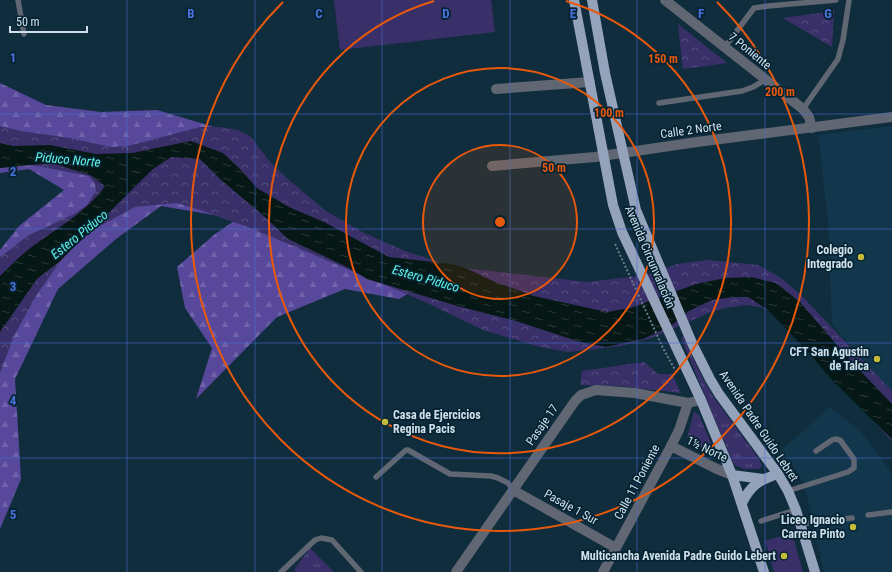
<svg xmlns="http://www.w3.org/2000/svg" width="892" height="572" font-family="'Roboto Condensed',sans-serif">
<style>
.built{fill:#12374c}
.grass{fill:url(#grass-tufts)}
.forest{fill:url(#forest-firs)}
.park{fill:url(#park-crowns)}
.pitch{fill:#3a3069}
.water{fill:url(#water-ripples)}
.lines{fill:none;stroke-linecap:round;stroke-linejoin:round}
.path{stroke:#657c8a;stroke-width:2;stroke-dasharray:2 2;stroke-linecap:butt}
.service{stroke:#606672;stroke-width:5.5}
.minor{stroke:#606672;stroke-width:10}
.primary{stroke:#95a2bb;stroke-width:10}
.grid{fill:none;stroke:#4a72dc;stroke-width:1;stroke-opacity:0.55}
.ring{fill:none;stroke:#e8590c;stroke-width:2}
.poi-dot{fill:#c5bc3d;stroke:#052333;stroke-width:1.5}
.labels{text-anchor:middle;stroke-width:3.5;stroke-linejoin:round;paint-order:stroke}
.street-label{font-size:12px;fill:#cfe0ea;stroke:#052333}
.poi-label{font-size:12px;font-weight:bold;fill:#cfe0ea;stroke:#052333;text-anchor:end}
.water-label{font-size:13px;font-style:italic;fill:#60f3e1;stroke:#052333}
.grid-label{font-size:13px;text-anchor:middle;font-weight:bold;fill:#4a72dc;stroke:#052333;stroke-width:3.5;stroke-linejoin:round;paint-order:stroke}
.centre{fill:#e8590c;stroke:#052333;stroke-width:2}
.ring-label{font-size:12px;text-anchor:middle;font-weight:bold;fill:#e8590c;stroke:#052333;stroke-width:3.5;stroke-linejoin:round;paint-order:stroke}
</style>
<defs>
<pattern id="grass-tufts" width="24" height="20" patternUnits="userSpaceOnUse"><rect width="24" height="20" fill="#3a3069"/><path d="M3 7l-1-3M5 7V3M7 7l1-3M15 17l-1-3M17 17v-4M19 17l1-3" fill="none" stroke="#554e7f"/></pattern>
<pattern id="forest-firs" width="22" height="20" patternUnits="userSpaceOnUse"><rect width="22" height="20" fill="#58489b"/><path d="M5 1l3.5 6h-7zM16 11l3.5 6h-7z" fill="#6f62a9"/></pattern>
<pattern id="park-crowns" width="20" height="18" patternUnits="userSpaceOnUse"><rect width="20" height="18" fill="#3a3069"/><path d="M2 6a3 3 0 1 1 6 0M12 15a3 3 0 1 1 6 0" fill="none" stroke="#554e7f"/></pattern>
<pattern id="water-ripples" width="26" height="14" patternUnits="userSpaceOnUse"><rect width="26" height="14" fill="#051815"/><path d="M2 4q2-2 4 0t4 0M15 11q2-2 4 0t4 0" fill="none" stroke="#283937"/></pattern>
</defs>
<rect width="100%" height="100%" fill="#102d3d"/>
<g class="built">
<polygon points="892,126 892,395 832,324 828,219 818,135"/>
<polygon points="830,407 861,432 889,469 892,480 892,572 824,572 804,483 782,450"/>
</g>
<g class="grass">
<polygon points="683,336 702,377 714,398 759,459 762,466 759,469 744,469 734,465 681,338"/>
<polygon points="694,412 699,415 716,455 711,454 687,438"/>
<polygon points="310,548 334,572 297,572 294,570"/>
</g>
<polygon class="forest" points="0,83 46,105 101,112 157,110 214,127 302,211 438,276 399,299 345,289 277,317 196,399 212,348 185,308 177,267 215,234 237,219 161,206 116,239 58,289 15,379 21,479 0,529 0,250 19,226 64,190 29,169 0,173"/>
<g class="park">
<polygon points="834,11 832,47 783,18"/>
<polygon points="678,24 727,63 683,69"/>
<polygon points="0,126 21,131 70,138 111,147 128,146 200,127 219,127 238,130 250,136 270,162 289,180 326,211 364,233 405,251 454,267 587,282 647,275 677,264 709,260 758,265 781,278 801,295 892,391 892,441 777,314 761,307 746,305 725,308 709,313 651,338 620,346 568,352 540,347 483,330 423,301 253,229 200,210 177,203 135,207 96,228 64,256 36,296 14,336 0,373 0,257 29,235 74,214 87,205 96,191 95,184 89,176 27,164 0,168"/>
<polygon points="644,362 658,374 672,374 681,393 619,386 580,385 582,371"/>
</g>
<g class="pitch">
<polygon points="334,0 491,0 495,32 340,50"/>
<polygon points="792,533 803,572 774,572 765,541"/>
</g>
<path class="water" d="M191 141 223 153 239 168 257 188 289 207 324 222 389 257 452 264 468 269 493 281 534 296 607 312 630 308 696 284 725 278 751 277 776 283 800 302 849 359 892 404V439L833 381 808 352 768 310 748 297H733L712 300 689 311 671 326 643 339 606 347 580 342 516 321 461 307 367 279 347 267 288 239 265 217 220 179 200 159 171 157 153 169 60 261 37 279 0 332V276C9 267 19 257 29 249 55 229 86 213 105 186L90 175 52 163 0 168V143L13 146 50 145 96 154 132 153Z"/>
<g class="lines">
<polyline class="path" points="615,244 663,348 675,370"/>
<g class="service">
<polyline points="18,0 24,34"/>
<polyline points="724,48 754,8 768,6 836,0"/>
<polyline points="659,103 742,91 753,87 765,80"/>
<polyline points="803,109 838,59 843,40 849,0"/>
<polyline points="376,477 406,450 408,450 450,474 491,476 498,478 508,483 513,490"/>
<polyline points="788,491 848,472 854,468 854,459 840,440 835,439 832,440 816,451"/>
<polyline points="868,515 892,512"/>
<polyline points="761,521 796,510"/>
<polyline points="800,524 852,518"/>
<polyline points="281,572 315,540 321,538 332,540 361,572"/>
</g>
<g class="minor">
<polyline points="665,0 803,109 809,117 812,128"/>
<polyline points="496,89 590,82"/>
<polyline points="492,166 595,157 697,142 892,117"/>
<polyline points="671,446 717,469 732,475"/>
<polyline points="513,490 616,548"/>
<polyline points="456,572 575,401 581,395 596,390 635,393 688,403 701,400"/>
<polyline points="603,572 671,446 679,430 688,403"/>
</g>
<g class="primary">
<polyline points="574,0 613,205 622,232 701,400 732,475 764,572"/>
<polyline points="592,0 605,73 636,210 692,343 710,379 719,394 778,474 788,491 796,510 815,572"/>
<polyline points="732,475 764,479"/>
<path d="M742 503C751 485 759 480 778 474"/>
</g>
</g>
<path class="grid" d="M127 0V572M255 0V572M382 0V572M510 0V572M637 0V572M765 0V572M0 114H892M0 229H892M0 343H892M0 458H892"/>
<circle cx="500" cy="222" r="77" fill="#e8590c" fill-opacity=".12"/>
<g class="ring">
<circle cx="500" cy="222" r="77"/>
<circle cx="500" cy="222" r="154"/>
<path d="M566 1A231 231 0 1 1 434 1"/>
<path d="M717 2A309 309 0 1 1 283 2"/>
</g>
<g class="poi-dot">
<circle cx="861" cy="257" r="4"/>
<circle cx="877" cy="359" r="4"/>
<circle cx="385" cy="422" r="4"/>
<circle cx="853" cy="527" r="4"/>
<circle cx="784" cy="556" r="4"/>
</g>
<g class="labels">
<g class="street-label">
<text transform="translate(750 51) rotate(39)" y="4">7 Poniente</text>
<text transform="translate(691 130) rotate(-8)" y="4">Calle 2 Norte</text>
<text transform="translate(650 257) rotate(67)" y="4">Avenida Circunvalación</text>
<text transform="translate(542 425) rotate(-55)" y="4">Pasaje 17</text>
<text transform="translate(759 426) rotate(56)" y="4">Avenida Padre Guido Lebret</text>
<text transform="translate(707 449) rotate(26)" y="4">1½ Norte</text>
<text transform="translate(637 482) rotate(-62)" y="4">Calle 11 Poniente</text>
<text transform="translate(571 507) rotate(29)" y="4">Pasaje 1 Sur</text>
</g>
<g class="poi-label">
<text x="853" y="254">Colegio<tspan x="853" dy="14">Integrado</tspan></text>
<text x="869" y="356">CFT San Agustin<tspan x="869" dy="14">de Talca</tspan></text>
<text x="393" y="419" text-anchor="start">Casa de Ejercicios<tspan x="393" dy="14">Regina Pacis</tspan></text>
<text x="845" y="524">Liceo Ignacio<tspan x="845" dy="14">Carrera Pinto</tspan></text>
<text x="776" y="560">Multicancha Avenida Padre Guido Lebert</text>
</g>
<g class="water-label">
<text transform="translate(68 159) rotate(5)" y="5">Piduco Norte</text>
<text transform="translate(79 234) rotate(-39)" y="5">Estero Piduco</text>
<text transform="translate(426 278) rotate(16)" y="5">Estero Piduco</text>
</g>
</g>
<g class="grid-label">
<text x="191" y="18">B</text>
<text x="319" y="18">C</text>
<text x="446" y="18">D</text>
<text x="573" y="18">E</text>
<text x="701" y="18">F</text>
<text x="828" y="18">G</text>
<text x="13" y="62">1</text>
<text x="13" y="176">2</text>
<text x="13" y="291">3</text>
<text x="13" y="405">4</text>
<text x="13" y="519">5</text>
</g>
<circle cx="500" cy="222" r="6" class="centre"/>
<g class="ring-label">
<text x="663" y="63">150 m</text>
<text x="780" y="96">200 m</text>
<text x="609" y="117">100 m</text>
<text x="554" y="172">50 m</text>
</g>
<path d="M10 26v6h77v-6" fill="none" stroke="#cfe0ea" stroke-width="2"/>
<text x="16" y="26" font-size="12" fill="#cfe0ea" stroke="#052333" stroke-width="3" paint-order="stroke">50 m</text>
</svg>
